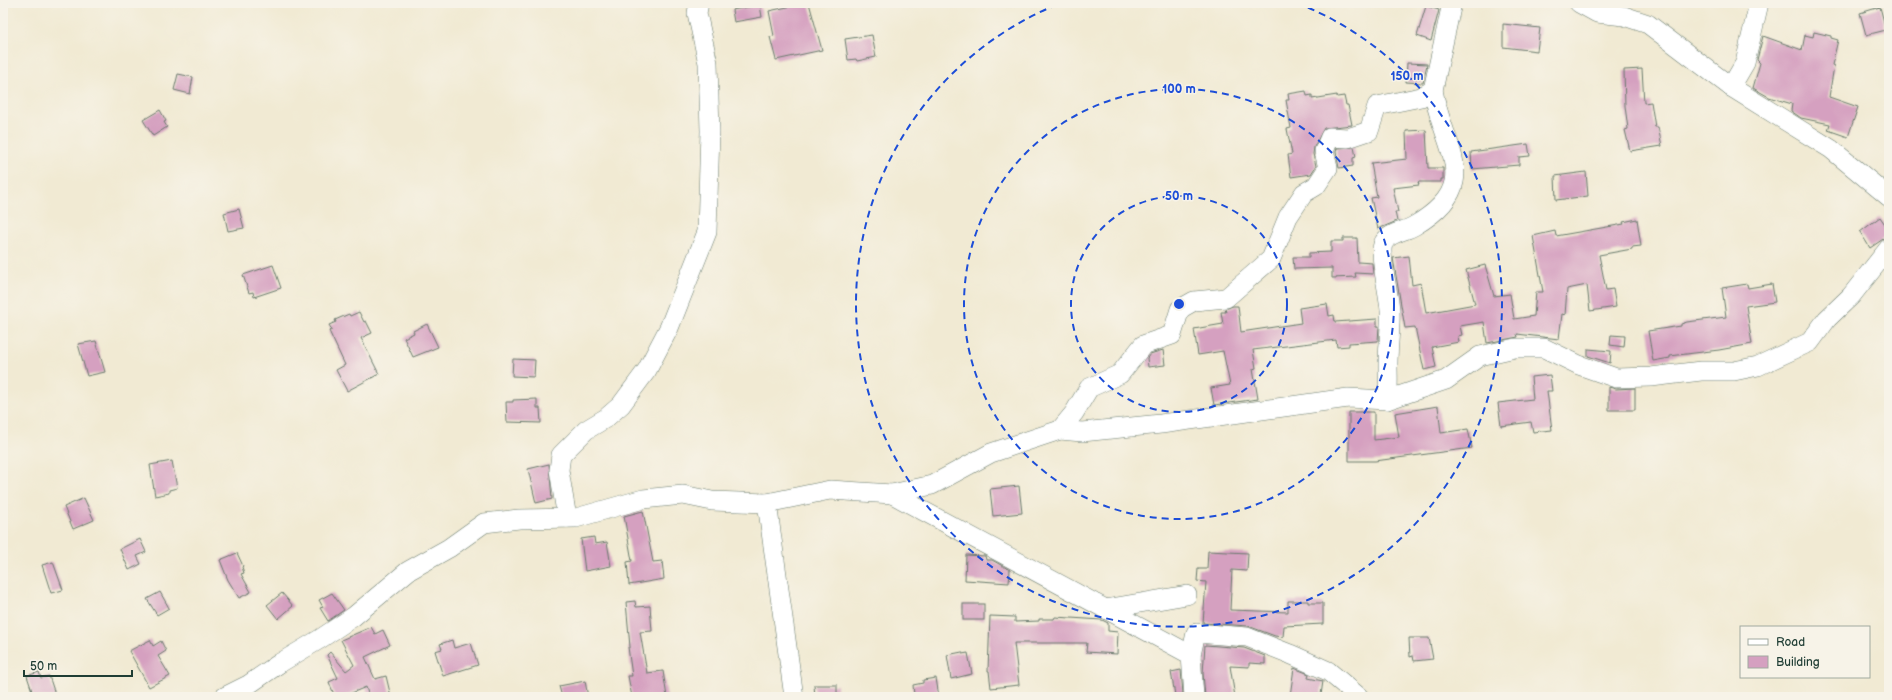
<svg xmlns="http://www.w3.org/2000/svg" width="1892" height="700" font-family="'Balsamiq Sans',sans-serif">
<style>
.building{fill:#d5a0c0}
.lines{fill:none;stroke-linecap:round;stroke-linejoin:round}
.minor-casing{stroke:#687a6c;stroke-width:20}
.minor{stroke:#fff;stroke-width:19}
.ring{fill:none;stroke:#1d4ed8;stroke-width:2;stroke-dasharray:7 5}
.centre{fill:#1d4ed8;stroke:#f7f3e8;stroke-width:2}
.ring-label{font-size:12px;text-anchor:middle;font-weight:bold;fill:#1d4ed8;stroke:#f7f3e8;stroke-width:3;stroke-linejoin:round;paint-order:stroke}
</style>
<rect width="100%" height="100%" fill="#f7f3e8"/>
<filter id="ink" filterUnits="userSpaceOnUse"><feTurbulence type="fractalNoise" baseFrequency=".025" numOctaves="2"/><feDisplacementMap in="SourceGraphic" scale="8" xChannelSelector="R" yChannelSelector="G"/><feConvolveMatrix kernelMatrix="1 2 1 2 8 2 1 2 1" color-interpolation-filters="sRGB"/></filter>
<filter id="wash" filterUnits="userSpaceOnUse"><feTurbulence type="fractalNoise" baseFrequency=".012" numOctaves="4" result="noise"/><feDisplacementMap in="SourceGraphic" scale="16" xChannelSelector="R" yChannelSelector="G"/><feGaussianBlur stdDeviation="0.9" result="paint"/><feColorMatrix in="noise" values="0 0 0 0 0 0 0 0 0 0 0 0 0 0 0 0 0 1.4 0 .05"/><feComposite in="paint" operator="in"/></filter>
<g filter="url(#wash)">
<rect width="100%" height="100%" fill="#f1ead3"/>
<g id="blocks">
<g class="building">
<polygon points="806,3 809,3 822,50 776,60 770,37 774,36 769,11"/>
<polygon points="760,5 762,17 734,22 732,10"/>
<polygon points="1426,6 1439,10 1431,41 1417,36"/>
<polygon points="1880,7 1886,30 1866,35 1860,13"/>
<polygon points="1503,24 1540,28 1537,51 1503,47"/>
<polygon points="1814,32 1831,36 1831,38 1838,40 1832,65 1834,66 1829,97 1858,107 1848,137 1828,130 1830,124 1801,118 1791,111 1792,104 1769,97 1753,88 1760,63 1757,60 1763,36 1802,50 1805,35 1813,37"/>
<polygon points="872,35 876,57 857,61 856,59 848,60 845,39"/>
<polygon points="1407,63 1427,64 1423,83 1406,82"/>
<polygon points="1642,69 1644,103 1651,102 1655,127 1658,127 1662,146 1630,151 1625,130 1628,129 1625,106 1624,70"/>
<polygon points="178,74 193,77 190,94 174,90"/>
<polygon points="1306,91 1307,96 1312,95 1312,99 1337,95 1337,97 1344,96 1346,105 1348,105 1352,125 1324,128 1314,147 1313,154 1316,166 1311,174 1291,177 1288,155 1292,154 1287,129 1291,128 1286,100 1289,100 1288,94"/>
<polygon points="160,110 166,121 164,122 167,127 153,136 143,120"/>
<polygon points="1426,130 1428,168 1443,168 1443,179 1441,179 1441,182 1418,182 1419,185 1393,188 1398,212 1395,212 1397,221 1378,229 1371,198 1377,197 1371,163 1407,159 1406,131"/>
<polygon points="1528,144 1530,156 1519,157 1519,165 1472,169 1471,152"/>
<polygon points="1354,147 1356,157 1353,158 1353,166 1339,168 1336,152 1337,148"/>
<polygon points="1586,172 1588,196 1556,200 1555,176"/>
<polygon points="239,209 244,228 228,231 224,213"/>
<polygon points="1880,217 1889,230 1889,235 1870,248 1860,232"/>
<polygon points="1637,219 1641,246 1632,247 1632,249 1599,255 1606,290 1613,289 1616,307 1590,311 1587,285 1567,289 1565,315 1562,314 1559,339 1517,334 1518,337 1487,343 1484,322 1460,326 1462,335 1458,336 1459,342 1432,347 1436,367 1424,370 1415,327 1405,328 1393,258 1409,256 1412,285 1421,283 1426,313 1475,304 1466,270 1485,265 1494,296 1510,294 1514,319 1534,316 1536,292 1543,292 1533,236 1555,231 1556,236 1624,224 1623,222"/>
<polygon points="1343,238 1357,238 1358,262 1372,263 1373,274 1355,273 1356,277 1332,278 1332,268 1294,269 1293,257 1309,257 1309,253 1331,252 1331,241 1343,241"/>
<polygon points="273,265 281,288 254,297 253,292 249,293 243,275"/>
<polygon points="1747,284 1748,288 1772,284 1775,302 1746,306 1752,344 1719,350 1670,356 1670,358 1653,361 1648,331 1681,326 1681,324 1687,322 1726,317 1722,288"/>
<polygon points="1327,304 1329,316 1334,315 1335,322 1377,319 1377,326 1379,326 1378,341 1349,343 1349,346 1337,347 1336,340 1253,350 1256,368 1253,369 1258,399 1214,405 1211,388 1230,385 1223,351 1198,355 1194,329 1223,324 1221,312 1226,312 1225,309 1233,306 1238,306 1241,332 1301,323 1299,308"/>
<polygon points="359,312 364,322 366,321 372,333 361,338 379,374 347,391 336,370 345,365 329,331 332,330 329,325 336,322 335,320 349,314 350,316"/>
<polygon points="427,324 438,347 413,357 404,338 414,333 413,331"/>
<polygon points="1611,335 1625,336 1624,347 1610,345"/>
<polygon points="96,341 105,372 87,376 78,344"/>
<polygon points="1588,349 1611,351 1610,363 1588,356"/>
<polygon points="1163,350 1165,365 1148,367 1147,358 1150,354"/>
<polygon points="513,359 535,360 534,377 512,376"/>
<polygon points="1550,375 1552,391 1547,391 1552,430 1533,432 1531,422 1501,426 1498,403 1533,399 1531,377"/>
<polygon points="1609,387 1616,389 1635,388 1635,410 1609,410"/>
<polygon points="537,399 537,408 540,408 541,423 507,422 506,402 513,402 513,400"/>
<polygon points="1438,406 1441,433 1468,429 1472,448 1375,461 1349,461 1349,412 1374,412 1374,440 1399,437 1395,413"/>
<polygon points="172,461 177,488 169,490 169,493 155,496 150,465"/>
<polygon points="549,464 552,499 536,503 528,469"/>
<polygon points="1019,486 1022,513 993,516 990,489"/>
<polygon points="84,498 94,520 73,529 64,507"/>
<polygon points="643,511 653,562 662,561 664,579 629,585 627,562 632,561 624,516"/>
<polygon points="594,537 595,544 607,542 611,566 585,571 581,539"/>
<polygon points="140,539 146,552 137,556 141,564 129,570 120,549"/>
<polygon points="1208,551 1248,553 1247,571 1232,570 1230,610 1288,612 1288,601 1308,601 1308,603 1323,603 1323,624 1284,626 1283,637 1275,636 1248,626 1203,623 1206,582 1197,581 1198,569 1207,569"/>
<polygon points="237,553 243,566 242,567 244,573 241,574 251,592 239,598 228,580 220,560"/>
<polygon points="966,555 985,556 986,560 992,560 1010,570 1009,583 965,580"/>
<polygon points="53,562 63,590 51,593 42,565"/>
<polygon points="160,592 169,608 157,615 147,599"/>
<polygon points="282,593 293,606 278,619 267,605"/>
<polygon points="332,593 344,610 328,621 320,608 323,607 319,600"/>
<polygon points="635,601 636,607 650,606 652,631 640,632 647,673 663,671 667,697 632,697 628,676 632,676 628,647 630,647 626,602"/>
<rect x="963" y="604" width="21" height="16"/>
<polygon points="990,616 1015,617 1015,622 1039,621 1039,619 1054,619 1055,617 1102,620 1108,623 1108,631 1118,632 1117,654 1086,652 1087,643 1014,643 1019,685 991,688 989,671 988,671"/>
<polygon points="371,627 375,634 383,630 390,645 365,657 375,679 386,676 391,697 369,697 366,687 342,697 335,697 329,682 338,678 327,655 330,652 346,671 354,665 341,640"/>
<polygon points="1409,638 1429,638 1433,659 1414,661 1413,656 1410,657"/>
<polygon points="150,640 153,646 161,641 166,651 158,656 170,676 149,687 129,651"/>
<polygon points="452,640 454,648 471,643 478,665 443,676 435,651 442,649 440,644"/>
<polygon points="1205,645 1244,648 1265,656 1265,664 1249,663 1249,667 1230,666 1235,697 1205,697 1203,673"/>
<polygon points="962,652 962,654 968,653 972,674 951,679 947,655"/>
<polygon points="1294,668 1309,674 1308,678 1323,681 1321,695 1318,694 1318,697 1290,696"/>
<polygon points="1181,670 1183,694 1175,695 1171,672"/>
<polygon points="39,672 41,678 49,676 56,697 34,697 27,676"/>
<polygon points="936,678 939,697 917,697 916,695 914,695 913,685 923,683 923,680"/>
<polygon points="585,681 588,697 562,697 559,686"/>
<polygon points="814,685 837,685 837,697 815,697"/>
</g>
</g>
</g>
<g filter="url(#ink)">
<use href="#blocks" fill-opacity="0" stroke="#687a6c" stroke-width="1"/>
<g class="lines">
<defs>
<g id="minor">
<polyline points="1579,3 1597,13 1624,16 1648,24 1731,87 1745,63 1759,3"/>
<polyline points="1731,87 1831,149 1889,197"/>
<path d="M1387 400C1389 386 1388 378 1388 364 1388 346 1391 328 1390 310 1389 294 1379 255 1383 244 1388 232 1404 232 1414 226 1486 184 1443 150 1433 90"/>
<polyline points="1060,430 1082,432 1161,424 1348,398 1387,400 1446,380 1480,356 1515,348 1544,348 1579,365 1616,378 1651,377 1701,371 1734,371 1758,366 1810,342 1827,319 1851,296 1889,248"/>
<polyline points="892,494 1191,655 1194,697"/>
<polyline points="767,503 794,697"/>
<polyline points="567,518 559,470 561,455 586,430 606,418 621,405 647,370 669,328 707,232 710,131 708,63 697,13 699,3"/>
<polyline points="1105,609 1187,595"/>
<polyline points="1191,655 1196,633 1247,637 1290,654 1328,671 1359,697"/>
<polyline points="224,697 248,685 280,663 320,639 353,617 408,571 449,548 484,523 519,519 576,518 643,499 683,495 712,501 767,503 830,490 892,494 932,485 991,453 1060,430 1074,413 1089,388 1120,374 1143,345 1172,335 1180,309 1194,301 1226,298 1271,259 1288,217 1304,193 1316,186 1328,168 1324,151 1330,137 1348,138 1369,131 1377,106 1421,97 1433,90 1452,3"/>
</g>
</defs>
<use href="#minor" class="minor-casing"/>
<use href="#minor" class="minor"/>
</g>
</g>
<g class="ring">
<circle cx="1179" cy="304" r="108"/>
<circle cx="1179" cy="304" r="215"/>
<path d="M1297 3A323 323 0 1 1 1061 3"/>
</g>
<circle cx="1179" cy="304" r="6" class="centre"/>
<g class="ring-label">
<text x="1407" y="80">150 m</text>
<text x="1179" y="93">100 m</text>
<text x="1179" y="200">50 m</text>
</g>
<rect width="1892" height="700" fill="none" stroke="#f7f3e8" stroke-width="16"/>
<rect x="1740" y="626" width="130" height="52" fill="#f7f3e8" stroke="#a1aaa0"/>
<rect x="1748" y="639" width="20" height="6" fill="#ffffff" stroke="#a1aaa0"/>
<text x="1776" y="646" font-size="12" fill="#1f3d34">Road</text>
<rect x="1748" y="656" width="20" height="12" fill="#d5a0c0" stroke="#a1aaa0"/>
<text x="1776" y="666" font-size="12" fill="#1f3d34">Building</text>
<path d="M24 670v6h108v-6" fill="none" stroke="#1f3d34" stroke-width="2"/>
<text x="30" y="670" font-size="12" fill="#1f3d34" stroke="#f7f3e8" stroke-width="3" paint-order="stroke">50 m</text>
</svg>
